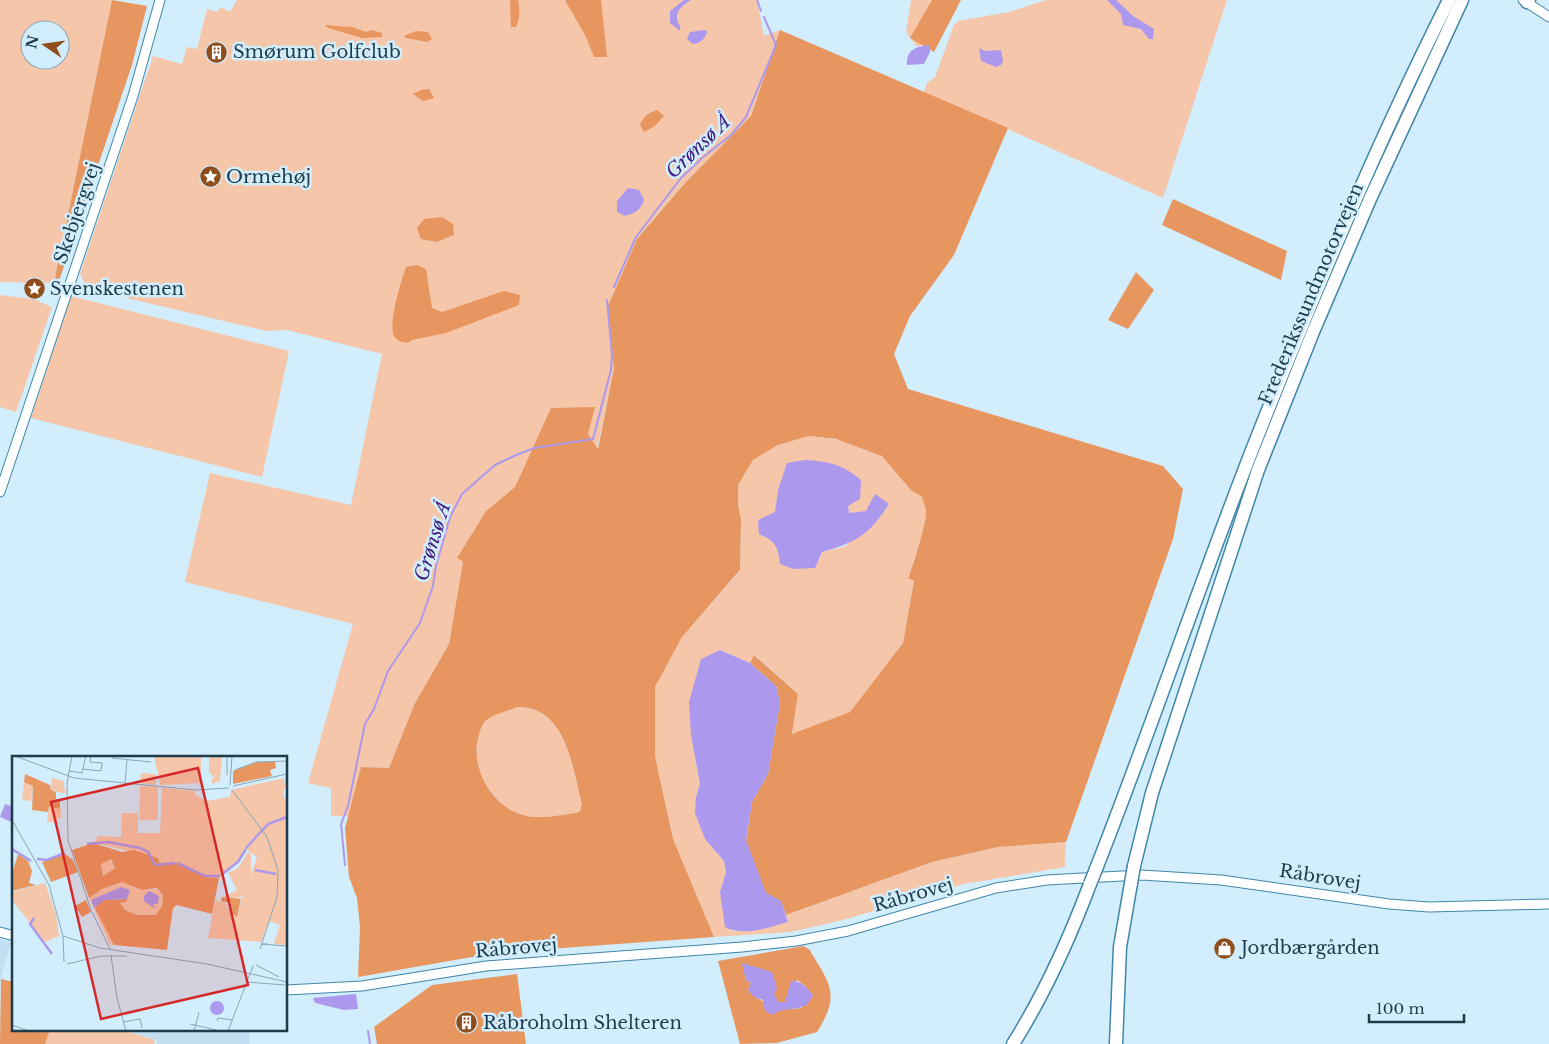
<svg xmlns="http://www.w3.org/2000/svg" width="1549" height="1044" font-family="'Libre Baskerville',serif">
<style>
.built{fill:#c1dff1}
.green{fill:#f5c6a9;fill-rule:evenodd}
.forest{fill:#e89660;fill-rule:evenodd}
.water{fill:#ac99ed}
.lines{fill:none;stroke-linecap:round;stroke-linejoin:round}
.stream{stroke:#ac99ed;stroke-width:2}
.minor-casing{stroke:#4086aa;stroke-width:11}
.highway-casing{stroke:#4086aa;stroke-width:15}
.minor{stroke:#fff;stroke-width:9}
.highway{stroke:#fff;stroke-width:12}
.highway-bridge-casing{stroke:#4086aa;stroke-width:15;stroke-linecap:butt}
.highway-bridge{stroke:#fff;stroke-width:12}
.labels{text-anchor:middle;stroke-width:5;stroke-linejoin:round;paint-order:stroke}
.poi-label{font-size:18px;fill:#1e3b4b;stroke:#d2eefd;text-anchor:start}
.street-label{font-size:18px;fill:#1e3b4b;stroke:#d2eefd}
.water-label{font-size:19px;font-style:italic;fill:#411e7f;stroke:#d2eefd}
.inset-river{fill:none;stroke:#ac99ed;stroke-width:2.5}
.inset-road{fill:none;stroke:#8aa6b6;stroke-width:1}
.view{fill:#d62828;fill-opacity:0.15;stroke:#d62828;stroke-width:2.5}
.inset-edge{fill:none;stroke:#1e3b4b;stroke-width:2.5}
</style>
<rect width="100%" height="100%" fill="#d2eefd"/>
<g class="built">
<polygon points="0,939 11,942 0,982"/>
<polygon points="123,1030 250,1030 249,1044 157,1044 157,1040"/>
</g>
<g class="green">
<path d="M0 0H112L54 283 0 282ZM30 30H60V60H30Z"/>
<polygon points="237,0 757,0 764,36 780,30 751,116 685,183 637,239 614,351 614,368 597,450 588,434 551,409 515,487 486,511 457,558 463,562 449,644 414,705 389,768 361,767 350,816 331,816 331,788 308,783 353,624 185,582 210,473 351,505 382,354 287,330 267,331 92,290 86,286 80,274 153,56 182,64 187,47 197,49 207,9 217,12 221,7 230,12"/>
<polygon points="911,0 944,0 932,45 916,46 906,32"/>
<polygon points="1046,0 1227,0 1163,198 924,92 927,83 935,77 954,25 958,21 1009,12"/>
<polygon points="0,295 33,299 52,307 16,412 0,407"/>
<polygon points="71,296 289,351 262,477 31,418"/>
<path d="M809 436C832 438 866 443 884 458 898 470 906 486 922 497 923 502 926 507 926 512 927 520 912 569 908 577L914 581 903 643 850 712 792 735 798 694 755 655 750 663 720 650 691 735 700 784 696 797 705 839 724 861 726 872 720 892 731 931 759 929 788 922 786 915 932 862 998 847 1066 842 1065 867 964 884 843 920 791 932 714 937 673 839 655 756V687L682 637 740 571 741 519 738 505V485L753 460 778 445ZM778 490 848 506 849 514 867 511 846 546 822 552 819 560 778 549 773 540Z"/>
<path d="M517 707C566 706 572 766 582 804L580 811 576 813C559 815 540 820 523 815 491 806 469 766 479 735 480 730 483 722 488 719 495 713 508 710 517 707Z"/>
<polygon points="50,1030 123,1030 155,1040 154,1044 45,1044"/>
</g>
<g class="forest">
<polygon points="112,0 147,6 132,65 57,287 54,283"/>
<path d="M510 0H518C520 10 520 18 516 27H511Z"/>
<polygon points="565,0 601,0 607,57 594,57 586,37"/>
<polygon points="932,0 961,0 934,52 910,38"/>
<polygon points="325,25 352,27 366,32 372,30 382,33 382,37 362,38 328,28"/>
<path d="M780 30 1008 128 954 255 910 316 894 354 908 389 1163 466 1183 489 1173 539 1066 842 998 847 932 862 786 915 781 901 766 893 746 841 752 802 768 774 780 703 776 686 750 663 754 655 798 694 792 734 850 712 903 643 914 581 908 578C912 570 927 520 926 512 926 507 923 502 922 497L911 490 882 456 836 439 809 436 778 445 753 460 738 485V505L741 519 740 570 682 637 655 687V756L673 839 714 937 495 953 358 977 360 927 357 898 349 877 345 828 361 767 389 768 414 705 449 644 463 562 457 558 486 511 515 487 551 408 595 407 588 434 598 449 614 368 608 306 612 297 637 239 685 183 751 116ZM517 707C566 706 572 766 582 804L580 811 576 813C559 815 539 820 523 815 491 806 469 766 479 735 480 730 483 722 488 719 496 713 508 711 517 707Z"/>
<polygon points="416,31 428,32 432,39 427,42 406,38 404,36"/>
<polygon points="429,89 434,98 423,101 413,94 421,90"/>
<path d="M657 110 664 116 655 126 644 132 640 125C644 116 648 113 657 110Z"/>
<polygon points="1173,199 1287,251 1281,280 1162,225"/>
<polygon points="442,217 453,224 454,235 437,242 421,239 417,228 424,219"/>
<path d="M417 265 426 269 432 308 442 312 504 291 520 295 519 305 446 333 412 340 407 343C402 342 397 341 394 336 388 323 401 281 406 267Z"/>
<polygon points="1136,272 1154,290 1128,329 1108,320"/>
<path d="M803 946 809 949C830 984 841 994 817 1032L777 1043 740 1044 718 961ZM742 963 774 994 778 1002H785L797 980 804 985 813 995 801 1008C784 1011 759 1003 748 990L751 983 746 980Z"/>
<polygon points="517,974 526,1044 377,1044 374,1027 432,985"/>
<polygon points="1,979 14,982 14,1030 50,1030 45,1044 0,1044"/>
</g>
<g class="water">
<path d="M684 0H691C684 4 676 10 677 19 678 24 681 25 680 31L670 23V11Z"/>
<polygon points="1107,0 1116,0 1133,16 1154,29 1153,39 1149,39 1141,29 1123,25 1121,14"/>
<path d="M705 30 707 32C705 39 701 43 693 44L687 39 690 32Z"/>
<path d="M930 45V52L924 64 907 65C906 50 916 46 930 45Z"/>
<polygon points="979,48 985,51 1001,50 1003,61 1001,65 996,67 981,61"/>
<path d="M628 188 639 190 644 200C641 210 635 213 625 216L617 212V201Z"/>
<path d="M805 460C828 461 844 465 861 480L860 499 848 506 849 513 866 511 875 494 889 504C869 535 857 542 822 552L815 568 793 569 780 564C778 546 775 541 759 534L758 520 775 512 778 490 787 463Z"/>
<path d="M720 650 750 663 776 686 780 703 768 774 752 802 746 840 766 893 781 901 788 922C770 927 743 937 725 927L720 892 726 872 724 861 705 839 695 813 696 797 700 784 691 735 689 702 701 659Z"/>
<polygon points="5,804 14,807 14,823 0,817"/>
<path d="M742 963 772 972 777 988 774 994 778 1002H785L791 981C801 980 806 987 813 995L807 1005C795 1011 783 1007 772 1015L765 1011 763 1000 754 997 748 990 751 983 746 980Z"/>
<polygon points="356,994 358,1009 344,1010 315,1003 313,998"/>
</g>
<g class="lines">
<g class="stream">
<polyline points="757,0 761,11"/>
<polyline points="614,287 636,237 681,178 702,158 731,135 746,117 776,45 764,17"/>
<polyline points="345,865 341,824 348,806 365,724 374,709 388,671 420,623 433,586 436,566 450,517 462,494 495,465 516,455 534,448 593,439 611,370 612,355 607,300"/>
<polyline points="368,1031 370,1044"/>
</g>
<defs>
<g id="minor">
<polyline points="1523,0 1549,17"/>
<polyline points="0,492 133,96 160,0"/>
<polyline points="0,932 14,936"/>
<polyline points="286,990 362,986 486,966 742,947 796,941 848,931 996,888 1047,880 1083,878 1142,875 1221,880 1389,904 1429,907 1549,904"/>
</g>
<g id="highway">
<polyline points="1527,2 1529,0"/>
<polyline points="1134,866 1152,793 1258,470 1313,332 1370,199 1462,0"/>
<path d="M1096 869C1152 727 1200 582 1256 440 1315 291 1377 143 1449 0"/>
<path d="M1013 1044C1045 993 1069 940 1090 884"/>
<polyline points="1116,1044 1120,947 1131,883"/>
</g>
</defs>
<use href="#minor" class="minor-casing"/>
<use href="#highway" class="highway-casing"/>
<use href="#minor" class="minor"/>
<use href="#highway" class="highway"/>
<defs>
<g id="highway-bridge">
<polyline points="1131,883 1134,866"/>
<polyline points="1090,884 1096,869"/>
</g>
</defs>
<use href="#highway-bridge" class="highway-bridge-casing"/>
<use href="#highway-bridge" class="highway-bridge"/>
</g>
<defs>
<symbol id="building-disc" viewBox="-11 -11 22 22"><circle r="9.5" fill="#904e1c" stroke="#d2eefd"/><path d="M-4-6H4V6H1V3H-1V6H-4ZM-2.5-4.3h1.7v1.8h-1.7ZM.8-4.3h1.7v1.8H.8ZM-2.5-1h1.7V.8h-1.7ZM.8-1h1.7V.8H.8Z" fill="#fff"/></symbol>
<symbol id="sight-disc" viewBox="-11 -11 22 22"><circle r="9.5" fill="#904e1c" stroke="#d2eefd"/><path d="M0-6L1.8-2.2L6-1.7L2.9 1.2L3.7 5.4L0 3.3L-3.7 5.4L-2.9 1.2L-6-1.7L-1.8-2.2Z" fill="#fff"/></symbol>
<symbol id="shop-disc" viewBox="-11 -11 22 22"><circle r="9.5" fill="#904e1c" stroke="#d2eefd"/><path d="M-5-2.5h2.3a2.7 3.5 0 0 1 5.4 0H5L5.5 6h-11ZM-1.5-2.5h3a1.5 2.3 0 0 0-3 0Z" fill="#fff"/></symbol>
</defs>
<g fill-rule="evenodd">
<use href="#building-disc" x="204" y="40" width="25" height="25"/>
<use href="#sight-disc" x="198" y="164" width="25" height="25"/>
<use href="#sight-disc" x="22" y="276" width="25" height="25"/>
<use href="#shop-disc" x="1212" y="936" width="25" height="25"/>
<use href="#building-disc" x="454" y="1010" width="25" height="25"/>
</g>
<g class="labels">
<g class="poi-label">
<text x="233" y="58">Smørum Golfclub</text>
<text x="226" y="183">Ormehøj</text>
<text x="50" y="295">Svenskestenen</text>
<text x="1241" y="954">Jordbærgården</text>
<text x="483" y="1029">Råbroholm Shelteren</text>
</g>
<g class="street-label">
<text transform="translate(77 213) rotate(-71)" y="6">Skebjergvej</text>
<text transform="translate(1311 294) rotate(-67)" y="6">Frederikssundmotorvejen</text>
<text transform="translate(1320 877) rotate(9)" y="6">Råbrovej</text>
<text transform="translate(913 895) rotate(-16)" y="6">Råbrovej</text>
<text transform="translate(516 948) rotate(-5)" y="6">Råbrovej</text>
</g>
<g class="water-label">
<text transform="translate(698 146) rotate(-44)" y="7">Grønsø Å</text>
<text transform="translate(432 541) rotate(-73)" y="7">Grønsø Å</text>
</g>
</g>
<g transform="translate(12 756)">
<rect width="275" height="275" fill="#d2eefd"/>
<path d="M142 0H189V27L148 29ZM197 0H210L208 26H203L202 29 199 25 202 21 197 16ZM129 17 144 18V29L128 27ZM273 21H275V32L272 33V42L275 43V189L262 188 268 169 257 165 249 186 196 182 203 144 214 147 220 160 225 161 231 140 222 144 209 142 225 134 216 117 226 112 236 96 239 98V118L234 135 245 101 234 93 226 106 207 122 194 121 162 107 142 110 146 102 82 87 86 80 109 81 110 57H126V77H148L150 32 183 35V39L194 45 218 41 219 34 272 22 273 30ZM40 22 51 25 54 38 39 34ZM12 26 21 30 19 45 10 44ZM128 30 146 31V64H127ZM37 51 49 53V62H45V67L35 66ZM99 103 103 112 91 120 89 107ZM111 126 130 134 145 133 151 140 150 150 144 159H125L113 154 108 147 114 146 118 134 98 136 79 145 99 179 102 189H98L77 142 90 133ZM33 127 44 158 47 180 33 186 0 144V136Z" fill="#f5c6a9"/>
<path d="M245 6H263L264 12 258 14 260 20 221 28V15ZM13 18 38 29 39 34 44 36V43L48 44V53L37 51 36 56 20 54 21 30 12 26ZM81 87 110 96 122 94 146 102 148 109 143 110 164 107 194 121 207 122 200 158 165 149 161 152 155 194 102 189 83 152 85 148 92 144 115 143 117 139 114 146 108 147 113 154 125 159H144L150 150 151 140 145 132 130 134 110 126 90 133 77 142 60 94ZM99 103 103 112 91 120 89 108ZM6 98 16 105 20 115 17 127 24 129 0 135V118ZM53 98 61 104 66 116 39 126 30 106ZM210 141 229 143 225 161 221 159 217 147 209 145ZM74 144 79 156 70 161 63 150Z" fill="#e89660" fill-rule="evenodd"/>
<path d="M109 131 118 134 115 143 92 144 82 152 79 144ZM137 135 147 140 146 148H141L144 153 132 145V140ZM198 252a7 7 0 1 1 14 0a7 7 0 1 1-14 0Z" fill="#ac99ed"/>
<path class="inset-river" d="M75 88 96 86 128 92 136 96 143 109 163 107M234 92 256 68 275 61M0 93 19 105M25 103 35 104 53 97M165 107 193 120H208M243 114 264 118M209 119 226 106 234 93M22 162 18 168 40 198"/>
<path class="inset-road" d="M3 0 62 22 184 34 217 32M60 0 55 27 56 84 79 154 98 193M100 2 139 6M71 13 89 15 90 7 78 6 79 0M223 14 244 6 275 5M57 15 70 17 74 0M215 19V0M113 27 115 4M218 29 220 0M221 30 275 18M220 34 255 81 266 114 265 141 248 193M0 64 37 129 51 180 88 192 195 208 275 226M51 180 52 206M256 188H249L275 190M99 199 105 242 114 275M55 208 89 200H115M244 209 267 221M235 226 273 229M205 265 206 262 220 264M111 266 128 263 130 272M178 268 209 275M0 269 17 275M182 275 187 256M216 275 241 210"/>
<path class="view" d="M186 12 236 229 89 263 39 46Z"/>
<rect width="275" height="275" class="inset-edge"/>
</g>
<g transform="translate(45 45) rotate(283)"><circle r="24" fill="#d2eefd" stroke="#8aa6b6"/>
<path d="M0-4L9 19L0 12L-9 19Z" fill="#904e1c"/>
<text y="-8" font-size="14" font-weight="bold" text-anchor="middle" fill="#1e3b4b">N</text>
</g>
<path d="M1369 1014v8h95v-8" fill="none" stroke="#1e3b4b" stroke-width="2.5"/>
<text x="1376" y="1014" font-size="15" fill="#1e3b4b" stroke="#d2eefd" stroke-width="4" paint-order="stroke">100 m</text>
</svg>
